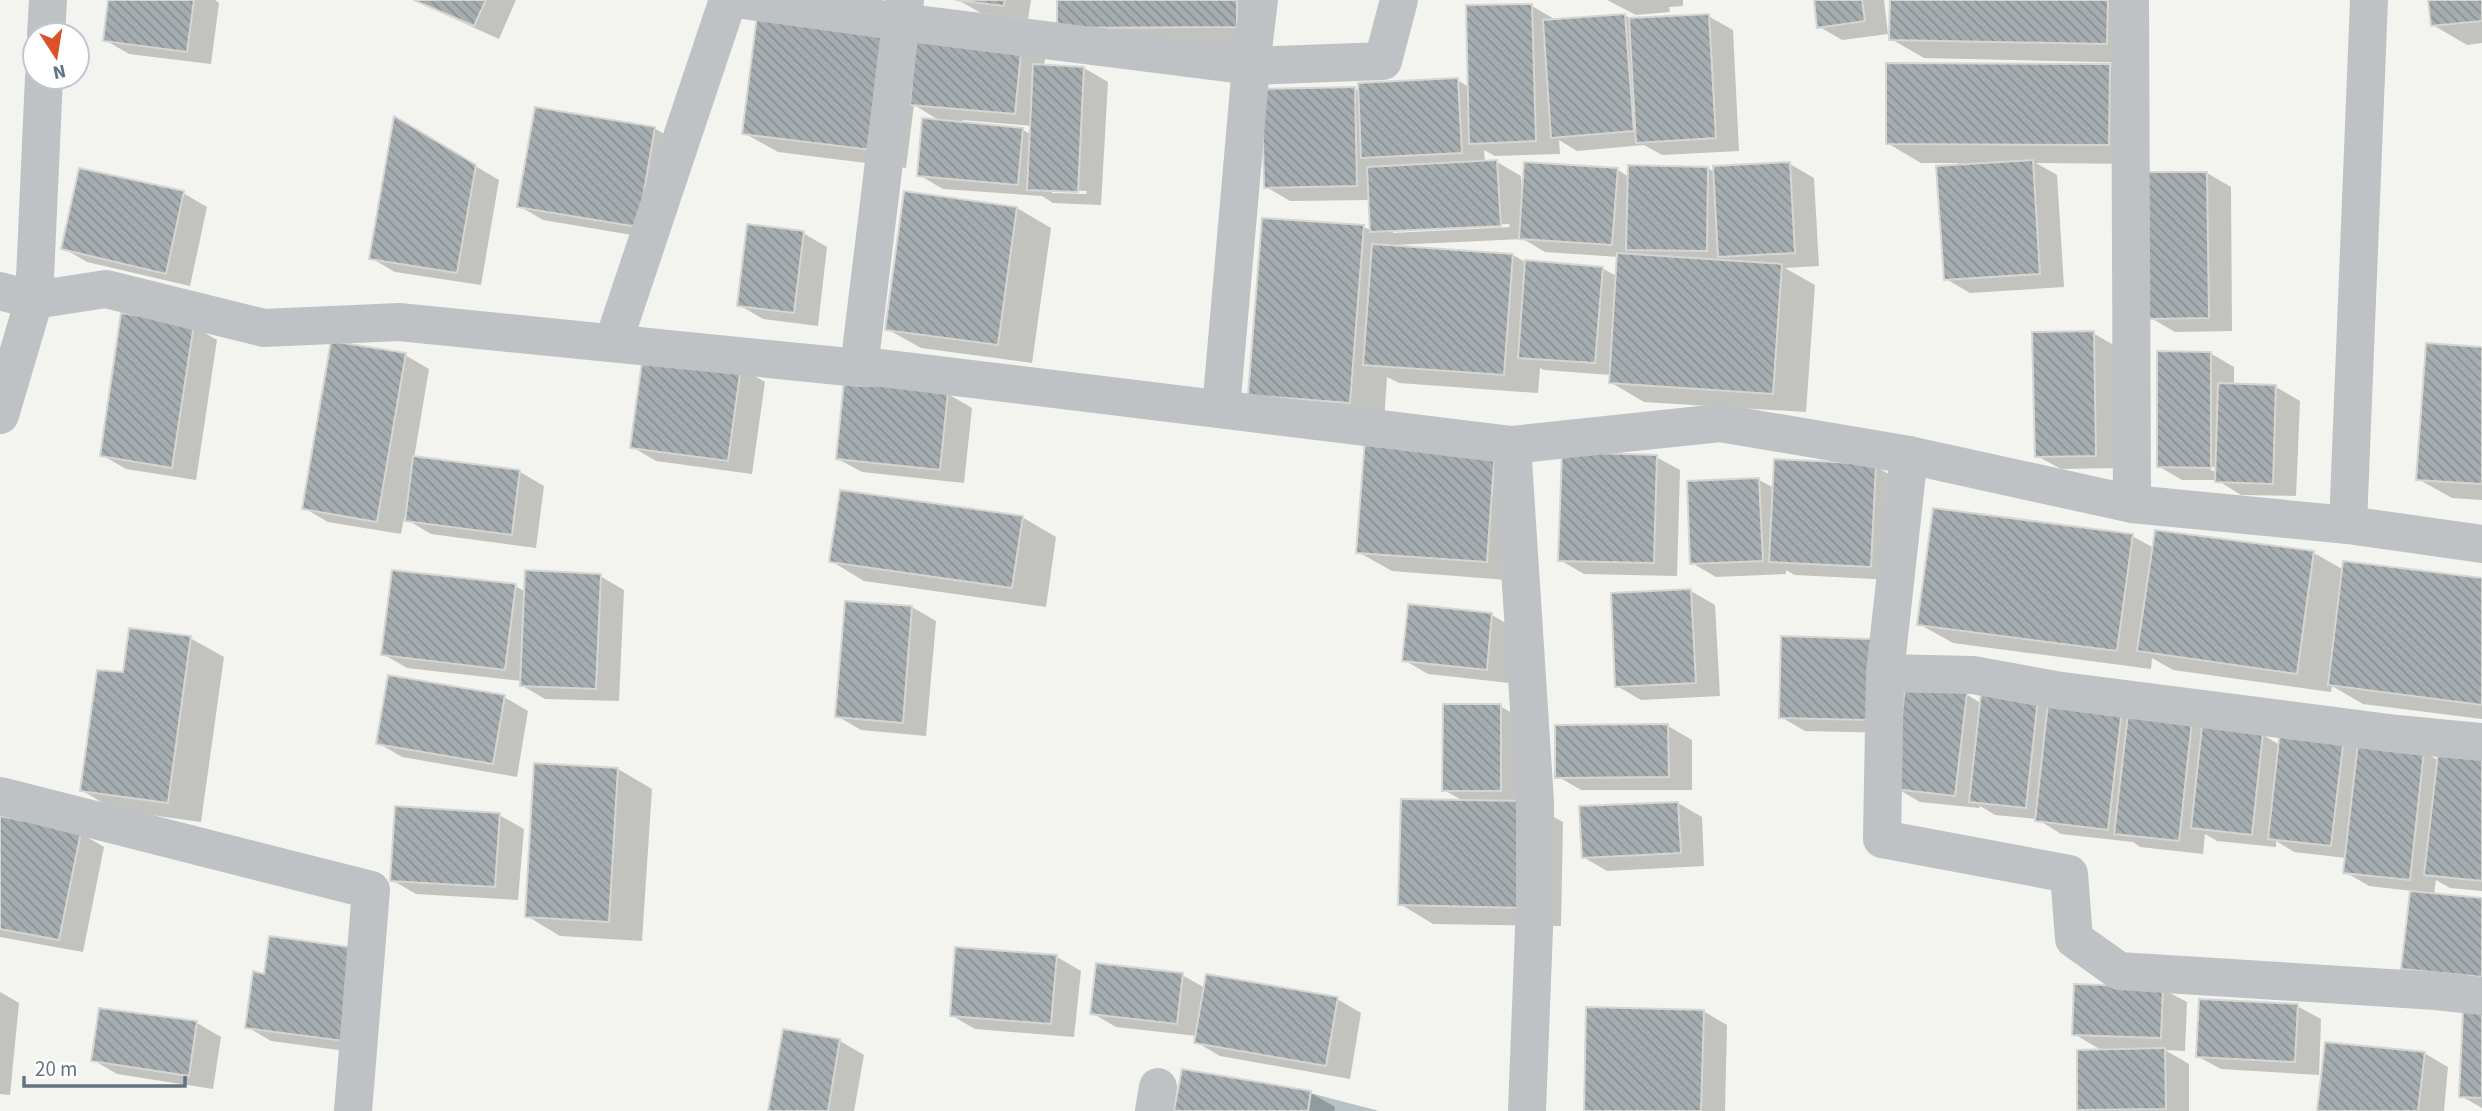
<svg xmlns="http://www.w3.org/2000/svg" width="2482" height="1111" font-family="'Source Sans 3',sans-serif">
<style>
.water{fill:#b6c2c6}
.shadow{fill:#0003;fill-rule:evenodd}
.building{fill:url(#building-back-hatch);stroke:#d5d5d2;stroke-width:2}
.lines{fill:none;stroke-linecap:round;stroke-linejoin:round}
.street{stroke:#bec2c5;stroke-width:38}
</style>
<defs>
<pattern id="building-back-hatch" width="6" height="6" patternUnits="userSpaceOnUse" patternTransform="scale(1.75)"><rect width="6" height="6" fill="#a5adb1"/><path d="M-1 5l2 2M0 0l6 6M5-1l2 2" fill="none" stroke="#8a9195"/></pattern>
</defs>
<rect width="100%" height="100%" fill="#f3f4ef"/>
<polygon class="water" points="1291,1088 1379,1111 1288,1111"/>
<g class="shadow">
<polygon points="110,0 215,0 219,3 211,64 129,54 105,40"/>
<polygon points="413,0 516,0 499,39"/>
<polygon points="958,0 1031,0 1028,19 981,13"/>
<polygon points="1059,0 1270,0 1271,45 1093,46"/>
<polygon points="1607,0 1683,0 1683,6 1669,7 1670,12 1636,15"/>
<polygon points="1815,0 1884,0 1888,34 1842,40 1818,26"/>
<polygon points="1892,0 2111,0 2142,18 2141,63 1924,58 1891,39"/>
<polygon points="2430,0 2482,0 2482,43 2467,45 2433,25"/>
<path d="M1532 6 1556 20 1625 15 1632 20 1708 16 1733 30 1739 151 1662 155 1644 145 1577 151 1559 140 1560 154 1495 156 1484 150 1485 163 1497 162 1521 176 1522 192 1618 170 1629 177 1708 168 1715 173 1790 164 1814 178 1819 266 1785 268 1815 285 1806 412 1644 402 1610 382 1611 375 1544 370 1540 368 1538 393 1399 383 1387 377 1384 422 1250 394 1364 227 1372 231 1370 200 1290 201 1266 187 1355 89 1360 92 1457 80 1469 87ZM1509 224 1510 227 1393 233V229ZM1523 239 1545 252 1619 257 1618 277 1602 268 1527 263 1513 255 1393 248V245Z"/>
<path d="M918 36 1045 59 1044 66 1084 68 1108 82 1101 205 1053 203 1042 196 943 189 919 175 942 122 914 105 906 168 778 152 744 133ZM963 120 1032 126V135L1023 130 962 124ZM1052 189 1087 191 1086 194 1052 193Z"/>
<polygon points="2109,66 2143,85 2143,164 2036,163 2057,175 2064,287 1970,293 1946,279 1958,163 1921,163 1887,143"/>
<polygon points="396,119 499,180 481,285 395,272 371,258"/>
<polygon points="654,128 678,142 662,240 543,220 519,206"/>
<polygon points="2207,173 2231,187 2232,331 2175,332 2151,318"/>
<polygon points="183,193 207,207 190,286 87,262 63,248"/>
<polygon points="1017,208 1051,228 1032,363 921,348 887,329"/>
<polygon points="803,233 827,247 818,326 763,319 739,305"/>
<polygon points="193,326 217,340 196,480 126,469 102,455"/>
<polygon points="2093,333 2117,347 2119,468 2061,469 2037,456"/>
<polygon points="2482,349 2482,500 2452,498 2418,479"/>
<path d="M2210 353 2234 367V385L2276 387 2300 401 2296 496 2241 495 2217 480H2182L2158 466ZM2204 462 2217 469V473L2202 465Z"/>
<polygon points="405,355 429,369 414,458 520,472 544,486 536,548 431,534 404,518 401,534 328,522 304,508"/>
<polygon points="741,368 765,382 752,474 656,461 632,447"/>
<polygon points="948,394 972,408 964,483 862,472 838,459"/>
<polygon points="1494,451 1520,581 1392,571 1358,552"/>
<polygon points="1656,457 1680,470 1677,576 1584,574 1560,560"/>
<polygon points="1875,466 1899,480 1894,580 1795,575 1786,570 1786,574 1716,577 1692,563 1759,480 1774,488"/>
<polygon points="1022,517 1056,537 1046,607 864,581 831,561"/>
<polygon points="2156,532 2314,553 2344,570 2482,580 2482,719 2363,704 2332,686 2331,692 2173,670 2152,658 2151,669 1953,643 1919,624 2132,536 2154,548"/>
<polygon points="600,576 624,590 619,701 545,699 521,685 521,681 407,668 383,654 515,586 526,592"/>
<polygon points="1691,591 1715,605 1720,696 1641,700 1617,686"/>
<polygon points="846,603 912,607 936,621 926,736 861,730 837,716"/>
<polygon points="1492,615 1516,629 1510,683 1428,674 1404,660"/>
<polygon points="190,638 224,657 201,822 115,810 81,790 124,674"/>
<polygon points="1783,638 1893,733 1805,731 1781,717"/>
<polygon points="1966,694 1982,704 1983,695 2192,723 2203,730 2263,735 2280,745 2282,732 2424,752 2439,761 2482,761 2482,891 2450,888 2436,880 2434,895 2482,900 2427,982 2403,968 2412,891 2369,886 2345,872 2346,858 2294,852 2276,841 2276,847 2217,841 2205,834 2203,854 2140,847 2133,842 2061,834 2037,819 1995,815 1980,806 1979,808 1920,802 1896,788"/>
<polygon points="504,697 528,711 517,777 402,757 378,743"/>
<polygon points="1500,706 1524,720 1529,803 1563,822 1561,926 1433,924 1400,904 1465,802 1444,790"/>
<polygon points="1668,726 1692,740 1692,790 1581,790 1557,776"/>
<polygon points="618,769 652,789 642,941 560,936 527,916"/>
<polygon points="1678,803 1702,817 1704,866 1607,871 1583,857"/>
<polygon points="499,815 524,829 518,900 416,894 392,880"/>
<polygon points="0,818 80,833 104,847 83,952 0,937"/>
<polygon points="1057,957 1081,971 1074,1037 975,1029 951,1015"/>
<polygon points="254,973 368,1054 271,1041 247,1027"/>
<polygon points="1182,975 1205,988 1337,999 1361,1013 1350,1079 1220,1056 1196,1042 1197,1036 1116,1027 1092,1013"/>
<polygon points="2162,989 2187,1002 2185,1051 2165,1050 2189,1064 2189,1111 2083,1111 2079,1109 2103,1051 2074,1034"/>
<polygon points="0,992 19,1003 10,1095 0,1094"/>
<polygon points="2297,1006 2321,1019 2319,1075 2221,1069 2197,1056"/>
<polygon points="1703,1011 1727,1025 1725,1111 1588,1111"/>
<polygon points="2482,1013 2482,1108 2461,1096"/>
<polygon points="197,1023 221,1037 213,1089 117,1074 93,1060"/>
<polygon points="840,1041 864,1055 854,1111 770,1111"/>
<polygon points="2424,1053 2448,1067 2444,1111 2319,1111"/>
<polygon points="1311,1093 1335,1107 1334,1111 1176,1111"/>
</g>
<g class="building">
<polygon points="108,0 194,0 187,52 103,41"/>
<polygon points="414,0 486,0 474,26"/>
<polygon points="955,0 1005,0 1004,6"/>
<polygon points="1057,0 1237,0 1237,27 1057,28"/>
<polygon points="1814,0 1862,0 1865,21 1817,28"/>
<polygon points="1890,0 2108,0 2107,44 1889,40"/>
<polygon points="2428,0 2482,0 2482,21 2431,26"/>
<polygon points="1532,4 1536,141 1469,144 1466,5"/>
<polygon points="1625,14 1634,131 1551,138 1543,20"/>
<polygon points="1709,14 1716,138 1636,143 1629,18"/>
<polygon points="757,16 887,31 872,150 742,134"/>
<polygon points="916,34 1022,43 1015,114 910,105"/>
<polygon points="1886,63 2110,64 2109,145 1886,144"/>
<polygon points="1033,64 1084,67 1078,192 1027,190"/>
<polygon points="1458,78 1462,153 1361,158 1358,83"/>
<polygon points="1355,87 1357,186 1264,188 1262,89"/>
<polygon points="535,107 655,127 638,227 517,207"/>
<polygon points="394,116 476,165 457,273 369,259"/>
<polygon points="922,118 1023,128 1018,185 917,176"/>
<polygon points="1497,160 1501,226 1370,232 1367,167"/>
<polygon points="2033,160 2040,274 1944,280 1936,166"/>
<polygon points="1524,162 1618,168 1612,245 1519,239"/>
<polygon points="1790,162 1795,253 1718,257 1713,166"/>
<polygon points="1628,165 1708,167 1707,251 1626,250"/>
<polygon points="79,168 184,191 166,274 61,249"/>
<polygon points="2148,172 2207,172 2209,318 2149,319"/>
<polygon points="904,191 1017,207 998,345 885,330"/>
<polygon points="1262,218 1364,225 1350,403 1248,395"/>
<polygon points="747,224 804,231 794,313 737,306"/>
<polygon points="1372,244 1513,254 1504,375 1363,365"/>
<polygon points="1617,253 1782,264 1773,394 1609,383"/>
<polygon points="1525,260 1603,267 1595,363 1518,358"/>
<polygon points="121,313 194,324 172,468 100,456"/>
<polygon points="2094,331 2096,456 2035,457 2032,332"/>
<polygon points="331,341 406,353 377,522 302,509"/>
<polygon points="2426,343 2482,347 2482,484 2416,480"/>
<polygon points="2157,351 2211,352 2211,468 2157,467"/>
<polygon points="643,354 741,367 728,461 630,448"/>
<polygon points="844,381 948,392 940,470 836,459"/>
<polygon points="2218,383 2276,385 2273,484 2215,482"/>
<polygon points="1365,439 1495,449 1487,562 1356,553"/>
<polygon points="1562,452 1657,455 1654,563 1558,561"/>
<polygon points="413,456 520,470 512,535 405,521"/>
<polygon points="1774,459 1876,464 1871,567 1769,562"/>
<polygon points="1759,478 1763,561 1690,564 1687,481"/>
<polygon points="840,490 1023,516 1012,588 829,562"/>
<polygon points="1933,508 2133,534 2117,651 1917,625"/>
<polygon points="2155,530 2314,551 2297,674 2137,651"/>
<polygon points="2343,561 2482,578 2482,705 2328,685"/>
<polygon points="392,570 516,584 505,670 381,655"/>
<polygon points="525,570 601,574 596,689 520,686"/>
<polygon points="1691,589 1696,683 1615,687 1611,593"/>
<polygon points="845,601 912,606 903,723 835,717"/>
<polygon points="1408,604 1492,613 1487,670 1402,661"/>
<polygon points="129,628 191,636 168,803 80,791 97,670 123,672"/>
<polygon points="1781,636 1871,639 1869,720 1779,718"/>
<polygon points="388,675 505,695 493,764 376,744"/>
<polygon points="1905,686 1967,693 1955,796 1894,789"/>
<polygon points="1981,693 2038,699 2026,808 1969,802"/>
<polygon points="2048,703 2122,710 2108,830 2035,821"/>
<polygon points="1443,704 1501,704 1501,791 1442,791"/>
<polygon points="2128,714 2192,722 2179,841 2114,834"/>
<polygon points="1668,724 1669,777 1555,778 1555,725"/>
<polygon points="2202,726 2263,733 2252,835 2191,828"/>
<polygon points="2280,730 2344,737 2331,846 2268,839"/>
<polygon points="2358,743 2424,751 2410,880 2343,873"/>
<polygon points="2438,754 2482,759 2482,881 2424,875"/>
<polygon points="534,763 618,768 609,922 525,917"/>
<polygon points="1401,799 1530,801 1527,908 1398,905"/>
<polygon points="1678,802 1681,853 1582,858 1579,806"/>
<polygon points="395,806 500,813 495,887 390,881"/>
<polygon points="0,816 81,832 59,940 0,929"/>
<polygon points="2410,891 2482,898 2482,977 2401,969"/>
<polygon points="269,936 357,948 344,1041 245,1028 253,971 264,974"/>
<polygon points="955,947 1057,955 1051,1024 950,1016"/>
<polygon points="1096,963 1183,973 1177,1024 1090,1014"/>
<polygon points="1206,974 1338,997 1326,1066 1194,1043"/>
<polygon points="2074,984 2163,987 2161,1038 2072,1035"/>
<polygon points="2199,999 2298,1004 2295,1062 2196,1057"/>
<polygon points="1586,1007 1704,1010 1701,1111 1584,1111"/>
<polygon points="99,1008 197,1021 189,1076 91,1061"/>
<polygon points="2463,1011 2482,1012 2482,1098 2459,1097"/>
<polygon points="783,1029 840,1039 828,1111 768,1111"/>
<polygon points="2325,1042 2425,1052 2418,1111 2317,1111"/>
<polygon points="2165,1048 2166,1109 2077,1110 2077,1050"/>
<polygon points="1182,1069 1311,1091 1308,1111 1174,1111"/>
</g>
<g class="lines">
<g class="street">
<polyline points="743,0 901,22 859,368"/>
<polyline points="905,0 901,22 1251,66 1383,61 1399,0"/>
<polyline points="2130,0 2132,504"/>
<polyline points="46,35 48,0"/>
<polyline points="0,291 34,300 106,289 264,328 399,322 859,368 881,368 1512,445 1720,423 1909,455 2132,504 2348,525 2482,544"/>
<polyline points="613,343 728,0"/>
<polyline points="1221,409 1251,66 1259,0"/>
<polyline points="0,415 34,300 44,77"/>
<polyline points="1512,445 1535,802 1535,903 1527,1111"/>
<polyline points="1909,455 1885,673 1882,839 2069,874 2074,939 2119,971 2436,991 2482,996"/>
<polyline points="2348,525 2369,0"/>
<polyline points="1885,673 1973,675 2055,690 2397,734 2482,742"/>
<polyline points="0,796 371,890 353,1111"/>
<polyline points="1154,1111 1158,1087"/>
</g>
</g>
<g transform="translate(56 56) rotate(168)"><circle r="33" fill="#ffffff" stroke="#c1c7cc" stroke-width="2"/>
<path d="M0-5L12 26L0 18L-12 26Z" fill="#dc5227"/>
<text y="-10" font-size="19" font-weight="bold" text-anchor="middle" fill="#63737f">N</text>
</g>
<path d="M24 1076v10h161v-10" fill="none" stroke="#63737f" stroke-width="3.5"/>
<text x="35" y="1076" font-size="21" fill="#63737f" stroke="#ffffff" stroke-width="5" paint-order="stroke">20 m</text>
</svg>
